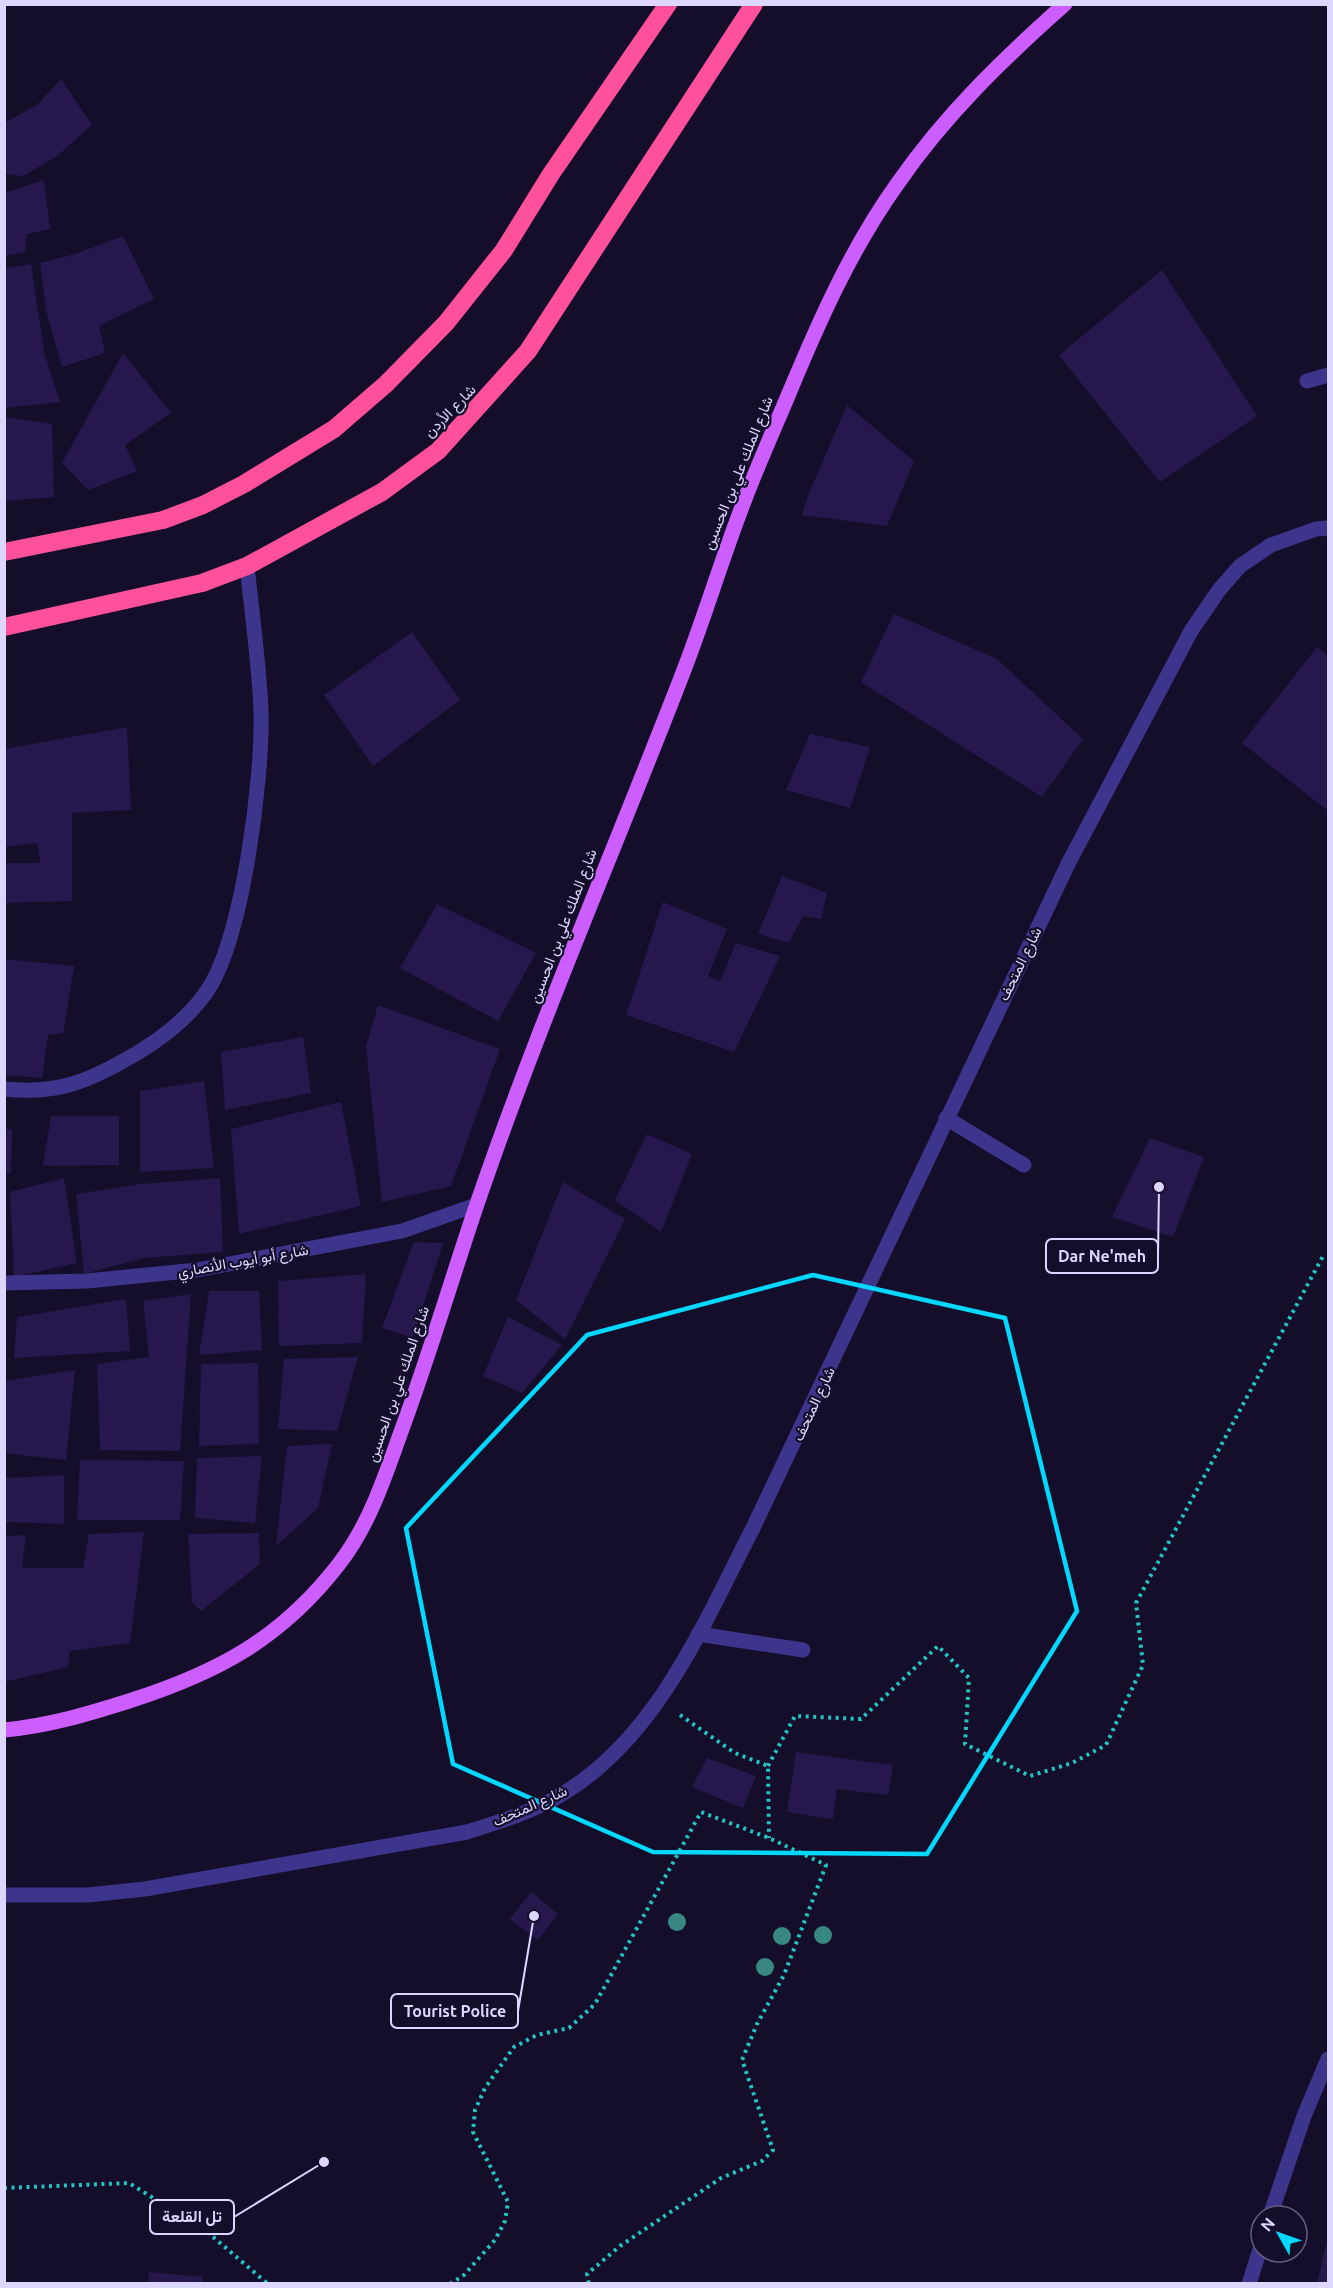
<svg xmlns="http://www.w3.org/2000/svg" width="1333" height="2288" font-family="Ubuntu,Vazirmatn,sans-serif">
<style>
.building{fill:#26184c}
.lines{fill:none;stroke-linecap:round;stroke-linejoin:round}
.path{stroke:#25c4c4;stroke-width:4;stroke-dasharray:3 4.5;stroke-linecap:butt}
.lane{stroke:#3d358c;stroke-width:15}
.street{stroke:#3d358c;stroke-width:15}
.primary{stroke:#cc5dff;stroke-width:15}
.highway{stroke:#ff519b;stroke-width:18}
.tree{fill:#398784}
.marked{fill:none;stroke:#02d7ff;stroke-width:4.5;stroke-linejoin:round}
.labels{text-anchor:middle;stroke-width:4.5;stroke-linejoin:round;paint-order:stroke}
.street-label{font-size:15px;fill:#ddd6ff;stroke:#140e2a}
.leader{fill:none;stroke:#ddd6ff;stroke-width:2}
.callout-dot{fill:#ddd6ff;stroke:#140e2a;stroke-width:2}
.callout{fill:#140e2a;stroke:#ddd6ff;stroke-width:2}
.callout-label{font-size:16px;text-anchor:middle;font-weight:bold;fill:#ddd6ff}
</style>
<rect width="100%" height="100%" fill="#140e2a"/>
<g class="building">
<polygon points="61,79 92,125 57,156 23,176 4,174 4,123 37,105"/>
<polygon points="44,180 50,229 27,234 25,252 4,256 4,193"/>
<polygon points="123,236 154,299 99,326 105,353 62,367 46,310 40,263 78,253"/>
<polygon points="31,264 44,352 60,402 4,408 4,268"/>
<polygon points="1162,270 1257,416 1160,482 1059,355"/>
<polygon points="123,353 171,413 125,445 137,471 88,490 62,463"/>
<polygon points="847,405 914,461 887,526 802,515 809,493"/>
<polygon points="4,417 52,424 54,497 4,501"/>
<polygon points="894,614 997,659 1083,739 1042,797 861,682"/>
<polygon points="412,632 460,700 373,766 324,695"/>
<polygon points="1317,647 1328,656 1328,811 1242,743"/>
<polygon points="127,727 131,810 72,813 72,901 4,903 4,863 40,863 38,843 4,847 4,749"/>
<polygon points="810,734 870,747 850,808 786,790"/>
<polygon points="782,876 827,893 821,919 803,916 789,943 758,934"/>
<polygon points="663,902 727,929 708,976 720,981 736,943 780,956 734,1052 626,1015"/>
<polygon points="437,904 536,953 498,1021 400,968"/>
<polygon points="4,959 74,966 63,1033 48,1035 42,1078 4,1075"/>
<polygon points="378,1005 500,1049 451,1186 382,1202 366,1046"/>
<polygon points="303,1037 311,1093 225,1110 221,1052"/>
<polygon points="204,1081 214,1168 140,1172 140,1091"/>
<polygon points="341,1102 361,1206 239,1234 231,1129"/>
<polygon points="51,1116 119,1116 119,1165 43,1166"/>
<polygon points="4,1129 12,1129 11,1173 4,1173"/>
<polygon points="647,1134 692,1154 661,1232 615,1200"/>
<polygon points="1150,1138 1204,1157 1173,1237 1112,1217"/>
<polygon points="64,1178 77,1263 14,1277 10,1192"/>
<polygon points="220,1178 223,1252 144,1258 84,1274 76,1194 141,1184"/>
<polygon points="563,1182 625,1219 565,1339 516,1300"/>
<polygon points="414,1242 443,1243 413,1338 382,1328"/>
<polygon points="366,1274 362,1343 279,1346 278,1281"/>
<polygon points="209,1291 259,1291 262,1350 199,1355"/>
<polygon points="191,1294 180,1451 100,1450 97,1364 149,1357 143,1301"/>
<polygon points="126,1299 130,1351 14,1358 17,1317"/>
<polygon points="508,1317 562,1345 522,1393 483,1376"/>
<polygon points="358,1357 337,1431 278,1429 284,1359"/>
<polygon points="258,1363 259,1444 199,1446 201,1364"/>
<polygon points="75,1370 66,1460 4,1453 4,1381"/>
<polygon points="332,1444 318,1508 276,1546 287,1446"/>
<polygon points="262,1456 255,1523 195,1518 197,1458"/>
<polygon points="80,1460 184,1461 180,1520 77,1520"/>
<polygon points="64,1475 64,1524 5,1522 5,1478"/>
<polygon points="144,1532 130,1643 70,1651 68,1667 4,1682 4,1536 26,1535 22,1568 83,1568 89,1534"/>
<polygon points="259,1533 260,1564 201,1611 192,1602 188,1534"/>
<polygon points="796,1752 893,1765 888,1795 837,1789 833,1819 787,1812"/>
<polygon points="707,1758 756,1776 743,1808 692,1787"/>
<polygon points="531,1892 558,1914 538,1940 510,1919"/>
<polygon points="1327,2242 1328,2283 1317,2283"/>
<polygon points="149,2272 203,2277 202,2283 148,2283"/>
</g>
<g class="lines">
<g class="path">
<polyline points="680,1715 735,1753 768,1766 769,1838"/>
<polyline points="768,1766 795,1716 861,1719 938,1646 969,1678 965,1744 1030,1776 1072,1763 1106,1745 1143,1665 1136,1603 1323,1256"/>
<polyline points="4,2188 129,2183 205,2230 268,2284"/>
<polyline points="450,2284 464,2275 495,2240 505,2221 508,2202 473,2132 475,2110 485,2088 514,2047 537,2035 569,2028 595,2004 701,1812 769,1838 826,1865 784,1975 757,2024 742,2060 773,2150 762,2161 721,2178 620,2246 587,2274 589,2284"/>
</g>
<g class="lane">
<polyline points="946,1118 1024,1165"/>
<polyline points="698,1634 803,1650"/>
</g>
<g class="street">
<polyline points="1307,381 1328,375"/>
<path d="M4 1089C53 1094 83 1084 125 1060 156 1043 184 1023 205 994 243 942 263 776 261 711 259 662 252 614 247 566"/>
<polyline points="4,1283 87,1281 197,1270 402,1231 476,1205"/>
<path d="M4 1895H88L145 1889 467 1832C499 1822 535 1811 564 1793 658 1736 705 1621 753 1528L1068 864 1191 631 1219 590 1240 566 1271 545 1316 529 1328 528"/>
<polyline points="1270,2216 1304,2116 1328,2059"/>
<polyline points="1249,2284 1261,2246"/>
</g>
<path class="primary" d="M4 1730C48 1726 88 1714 129 1701 217 1673 281 1639 339 1564 370 1524 385 1476 402 1429 429 1356 451 1281 476 1207 538 1025 615 849 684 670 706 613 723 555 745 499 759 462 775 427 790 391 820 319 852 247 898 183 945 115 1003 59 1065 4"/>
<g class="highway">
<polyline points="4,552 163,520 203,505 244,484 334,429 386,384 446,323 504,250 551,174 668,4"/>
<polyline points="4,627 202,583 247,566 382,492 438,451 528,351 754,4"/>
</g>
</g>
<g class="tree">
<circle cx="677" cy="1922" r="9"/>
<circle cx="823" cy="1935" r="9"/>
<circle cx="782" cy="1936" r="9"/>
<circle cx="765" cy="1967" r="9"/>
</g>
<path class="marked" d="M813 1275 1005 1318 1077 1611 927 1854 653 1852 453 1764 406 1528 587 1335Z"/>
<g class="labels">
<g class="street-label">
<text transform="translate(450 411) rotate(-46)" y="5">شارع الأردن</text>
<text transform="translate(738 473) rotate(-68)" y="5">شارع الملك علي بن الحسين</text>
<text transform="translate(563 926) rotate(-69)" y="5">شارع الملك علي بن الحسين</text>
<text transform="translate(1020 964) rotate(-64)" y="5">شارع المتحف</text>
<text transform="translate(243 1261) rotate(-10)" y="5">شارع أبو أيوب الأنصاري</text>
<text transform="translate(398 1384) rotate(-71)" y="5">شارع الملك علي بن الحسين</text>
<text transform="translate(814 1404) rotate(-65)" y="5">شارع المتحف</text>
<text transform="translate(530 1806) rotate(-24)" y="5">شارع المتحف</text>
</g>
</g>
<path class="leader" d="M1159 1187L1158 1256M534 1916L518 2011M324 2162L234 2217"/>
<g class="callout-dot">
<circle cx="1159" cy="1187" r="6"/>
<circle cx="534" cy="1916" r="6"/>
<circle cx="324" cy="2162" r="6"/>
</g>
<g class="callout">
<rect x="1046" y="1239" width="112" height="34" rx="6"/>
<rect x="391" y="1994" width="127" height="34" rx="6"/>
<rect x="150" y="2200" width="84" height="34" rx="6"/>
</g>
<g class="callout-label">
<text x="1102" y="1262">Dar Ne'meh</text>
<text x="455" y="2017">Tourist Police</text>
<text x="192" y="2222">تل القلعة</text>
</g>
<rect width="1333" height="2288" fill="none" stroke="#ddd6ff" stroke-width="12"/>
<g transform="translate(1279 2234) rotate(310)"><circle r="28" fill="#140e2a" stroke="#645e7f" stroke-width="1.5"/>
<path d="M0-4.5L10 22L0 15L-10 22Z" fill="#02d7ff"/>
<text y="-9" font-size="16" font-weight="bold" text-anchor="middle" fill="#ddd6ff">N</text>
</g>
</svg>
